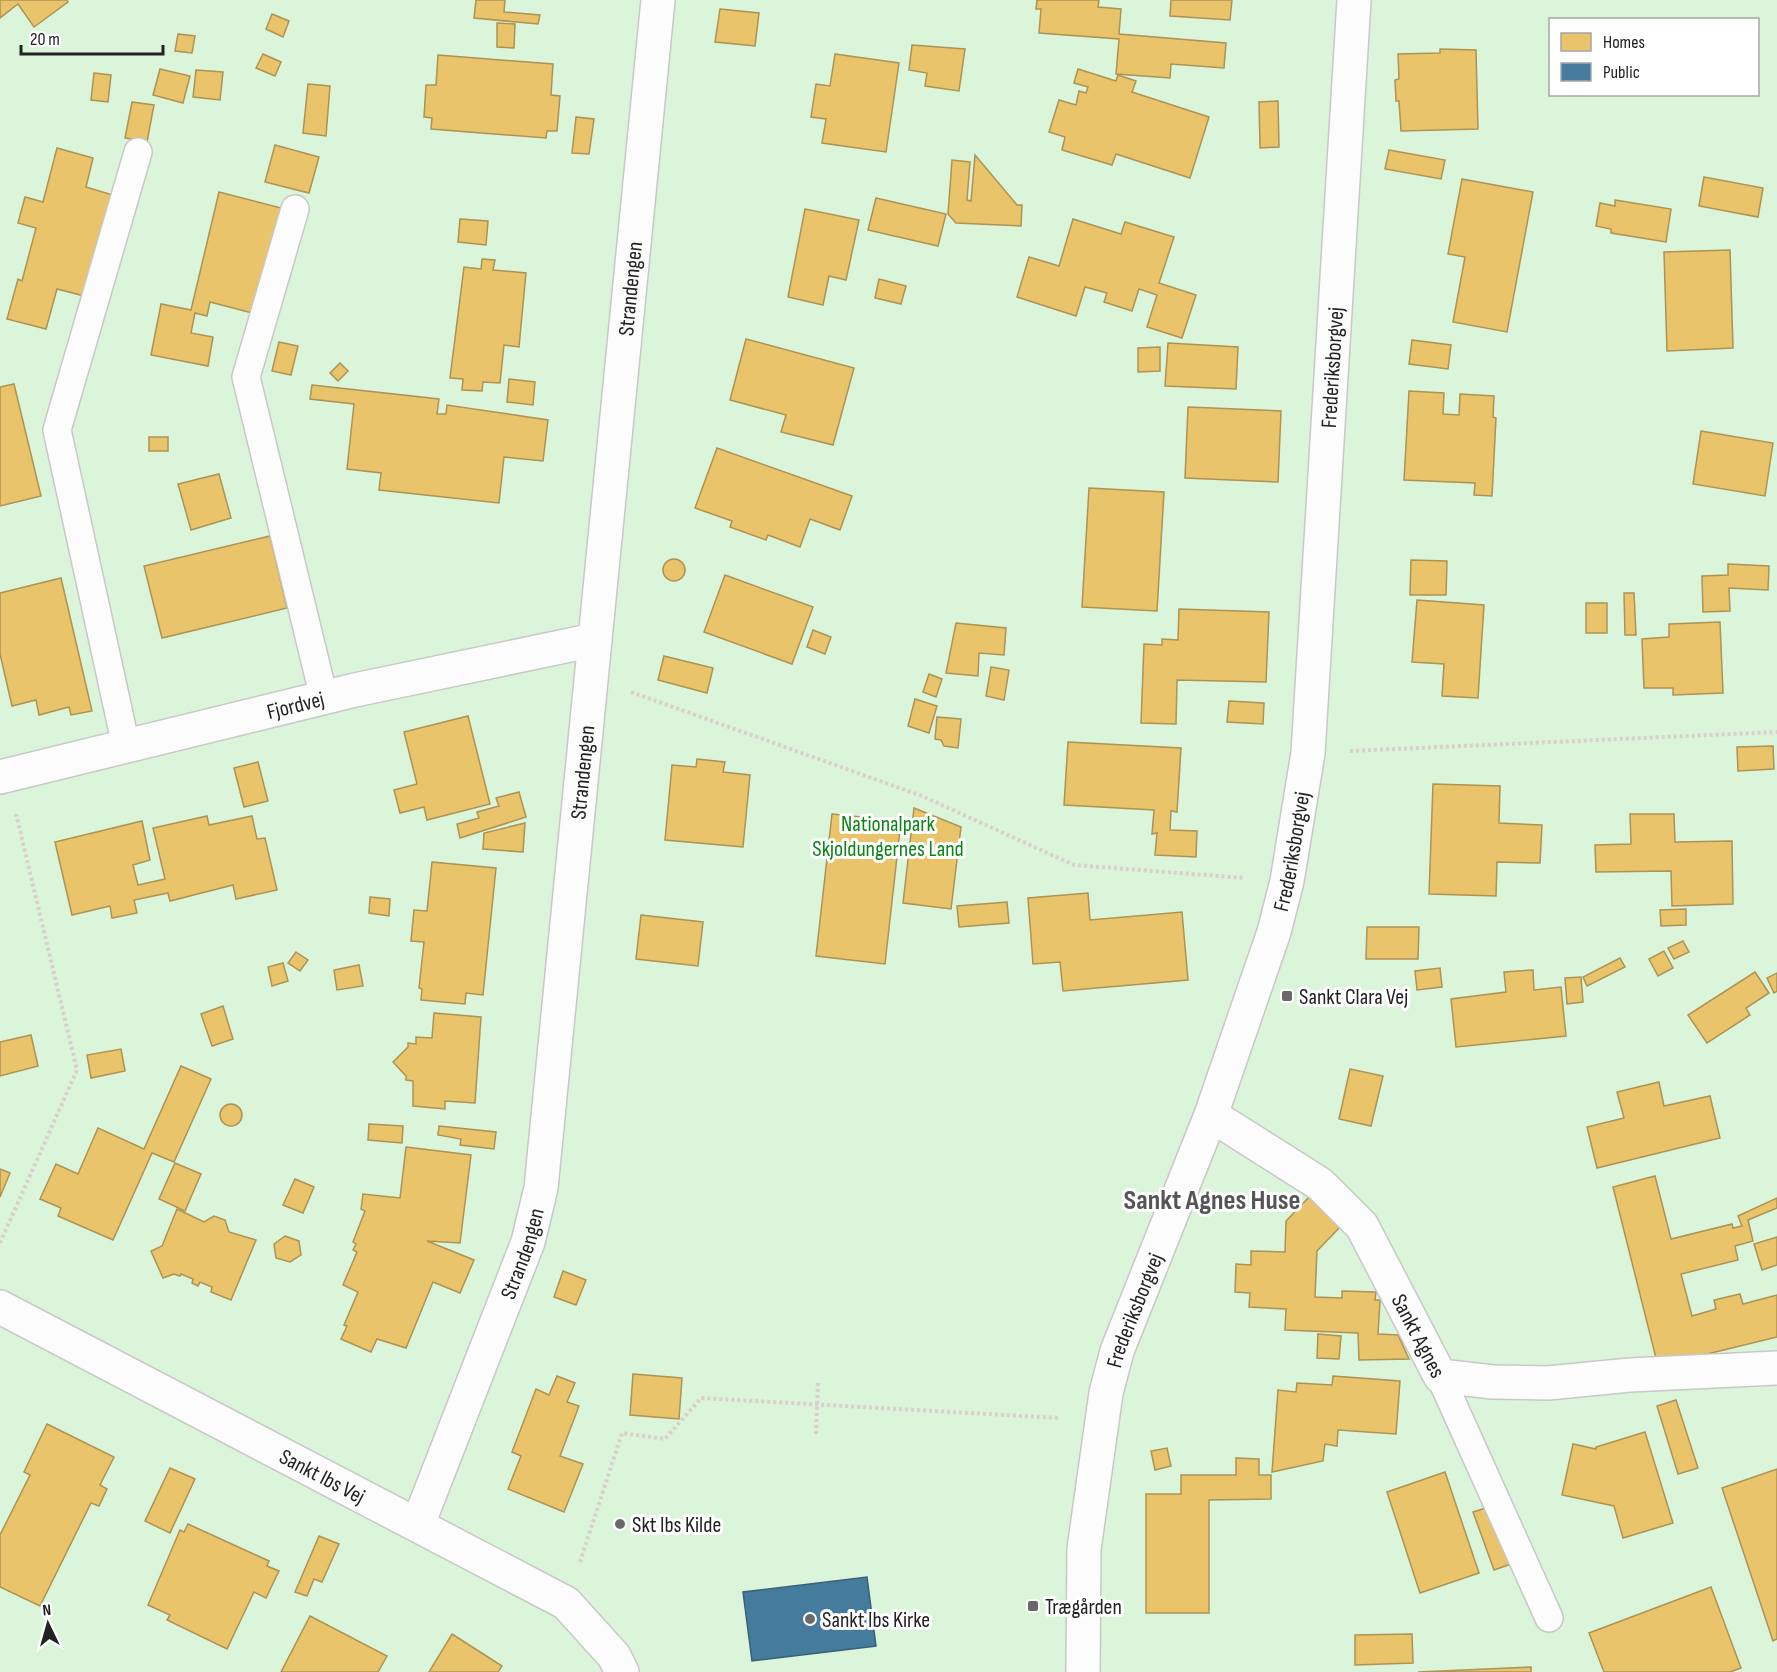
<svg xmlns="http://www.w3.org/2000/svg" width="1777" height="1672" font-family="'Sofia Sans Condensed',sans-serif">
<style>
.park{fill:#daf5da;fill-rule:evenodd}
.homes{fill:#e9c46a;stroke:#ad9354;stroke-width:1.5}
.public{fill:#457b9d;stroke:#3a6078;stroke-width:1.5}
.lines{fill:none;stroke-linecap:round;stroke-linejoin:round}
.lane-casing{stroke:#c9c8c7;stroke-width:30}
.street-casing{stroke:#c9c8c7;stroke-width:36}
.path{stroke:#dccecd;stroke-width:4;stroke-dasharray:3 3;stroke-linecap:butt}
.lane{stroke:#fdfcfc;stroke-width:27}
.street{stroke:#fdfcfc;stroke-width:33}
.poi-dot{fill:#6a6968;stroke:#fff;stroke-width:2}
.labels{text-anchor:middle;stroke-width:6;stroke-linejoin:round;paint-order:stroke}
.street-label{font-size:22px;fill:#222;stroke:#fff}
.park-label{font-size:22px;fill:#0c8416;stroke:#fff}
.poi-label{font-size:22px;fill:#222;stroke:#fff;text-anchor:start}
.district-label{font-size:28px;font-weight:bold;fill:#555;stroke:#fff}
</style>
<rect width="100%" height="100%" fill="#f0eeeb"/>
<path class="park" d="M0 0H1777V1672H0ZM1550 20H1758V94H1550Z"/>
<g class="homes">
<polygon points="0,0 67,0 68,2 34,27 18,4 0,18"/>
<polygon points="476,0 505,0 504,12 540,15 538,24 474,18"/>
<polygon points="1037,0 1099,0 1098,7 1121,9 1119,34 1226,43 1224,68 1171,64 1170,78 1116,74 1119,39 1039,33 1041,9 1036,9"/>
<polygon points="1171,0 1232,0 1230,20 1170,16"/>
<polygon points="720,9 759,13 755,46 715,42"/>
<polygon points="272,14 289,21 283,37 266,29"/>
<polygon points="497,23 515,24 514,48 497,47"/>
<polygon points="178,34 195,36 192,53 175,51"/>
<polygon points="912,45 965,49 959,91 925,86 927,73 909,70"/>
<polygon points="1440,49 1476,50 1478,129 1401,131 1399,101 1396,101 1395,80 1399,79 1398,54 1440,53"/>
<polygon points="263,54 281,62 275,76 256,68"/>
<polygon points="835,54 899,63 886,152 822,143 826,119 811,117 816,84 830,86"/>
<polygon points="438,55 553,64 551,95 560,96 557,131 547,131 546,138 431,129 432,118 424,117 426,85 436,85"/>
<polygon points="160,69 190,76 183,103 153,95"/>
<polygon points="1078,69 1116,81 1118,75 1136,81 1132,92 1209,117 1190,178 1116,154 1112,165 1062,150 1065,137 1049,132 1059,100 1076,105 1079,91 1086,93 1088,87 1074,83"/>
<polygon points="196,70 223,72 220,100 193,97"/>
<polygon points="94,73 111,75 108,102 91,100"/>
<polygon points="308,84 330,86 326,136 303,133"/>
<polygon points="1278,101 1279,147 1260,148 1259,102"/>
<polygon points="132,102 154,105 147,142 125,138"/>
<polygon points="576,117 594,119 589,154 572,153"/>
<polygon points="275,145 319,157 309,193 265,182"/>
<polygon points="57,148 93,158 86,187 116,196 88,297 57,289 46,329 7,319 18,279 22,281 36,228 18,223 25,197 43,202"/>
<polygon points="1389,150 1445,160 1441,179 1385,169"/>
<polygon points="975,155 1017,205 1022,205 1021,226 956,223 948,214 952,160 970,162 967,200 971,201"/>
<polygon points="1704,177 1763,188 1758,217 1699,206"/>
<polygon points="1462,179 1533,192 1507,332 1453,322 1465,257 1448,254"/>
<polygon points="219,192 281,208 256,314 210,302 207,316 195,313 191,333 213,337 208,366 151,355 161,304 191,310"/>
<polygon points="876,198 946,214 938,246 868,230"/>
<polygon points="1615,200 1671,209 1666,242 1611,233 1611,229 1596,226 1600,203 1615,206"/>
<polygon points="805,209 859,220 846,280 829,276 823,305 788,297"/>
<polygon points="460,219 488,221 486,245 458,242"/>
<polygon points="1073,219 1121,234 1125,222 1174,237 1159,283 1196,295 1182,338 1147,327 1157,295 1139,289 1132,311 1104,302 1107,293 1085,287 1076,316 1017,297 1029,257 1059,266"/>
<polygon points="1730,250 1733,348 1667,351 1664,252"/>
<polygon points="482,259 495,260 493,270 526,273 519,347 504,345 500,383 483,382 482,391 462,390 463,379 450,378 464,267 481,269"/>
<polygon points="879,279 906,286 901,304 875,298"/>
<polygon points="746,339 854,368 833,445 781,432 786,415 730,400"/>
<polygon points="1412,340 1451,345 1448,369 1409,364"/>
<polygon points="279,342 298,346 291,375 272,371"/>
<polygon points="1168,343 1238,347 1236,389 1165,386"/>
<polygon points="1160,347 1160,371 1138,372 1138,348"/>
<polygon points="340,363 348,371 338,381 330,373"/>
<polygon points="509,379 535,382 533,405 507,402"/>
<polygon points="14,384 41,496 0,506 0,387"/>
<polygon points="312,385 439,399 437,414 446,414 447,405 548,420 543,461 504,457 499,503 379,490 381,473 347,469 354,404 310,399"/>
<polygon points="1409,391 1444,393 1443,414 1459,415 1460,394 1494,396 1493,417 1496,418 1492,496 1474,495 1475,483 1404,480"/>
<polygon points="1188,407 1281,411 1278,482 1185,478"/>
<polygon points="1701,431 1773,443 1765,496 1693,484"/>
<rect x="149" y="437" width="19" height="14"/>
<polygon points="717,448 852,496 840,530 810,519 800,547 768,535 766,540 730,527 732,521 695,508"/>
<polygon points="219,474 231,518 191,530 178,484"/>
<polygon points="1089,488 1164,492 1157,611 1082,607"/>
<polygon points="270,536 287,608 162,638 144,566"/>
<circle cx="674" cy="570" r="11"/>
<polygon points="1411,560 1447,561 1446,595 1410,595"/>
<polygon points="1728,564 1769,566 1768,590 1729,588 1730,611 1703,612 1702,576 1728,575"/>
<polygon points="725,575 813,607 792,664 704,632"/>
<polygon points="61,578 92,711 71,715 69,707 39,715 36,700 12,706 0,654 0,593"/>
<polygon points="1624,593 1634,593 1636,635 1625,635"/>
<polygon points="1417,600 1484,605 1478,698 1442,696 1444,664 1412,662"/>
<rect x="1586" y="603" width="21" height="30"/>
<polygon points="1179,609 1269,612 1266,682 1177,680 1176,724 1141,723 1144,644 1162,645 1162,639 1178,640"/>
<polygon points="1720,622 1723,693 1673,695 1673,688 1644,688 1642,639 1669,637 1669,624"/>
<polygon points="956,623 1006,628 1004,655 979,653 978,676 946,673"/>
<polygon points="813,630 831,637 825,654 807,647"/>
<polygon points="664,656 713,668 707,693 658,680"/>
<polygon points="991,667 1009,670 1004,700 986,696"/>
<polygon points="929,674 942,679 936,697 923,692"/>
<polygon points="915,699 937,706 929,733 908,726"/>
<polygon points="1229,701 1264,703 1263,724 1227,722"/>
<polygon points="468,716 490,804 427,820 424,807 400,813 394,790 417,784 404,732"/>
<polygon points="937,717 961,719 958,748 944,746 941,740 935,739"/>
<polygon points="1068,742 1181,748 1177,812 1171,811 1170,830 1197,831 1196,857 1155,855 1157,833 1152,834 1154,810 1064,805"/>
<polygon points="1773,746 1774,769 1738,771 1737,747"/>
<polygon points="697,759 725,762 723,772 750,775 743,847 665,840 672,765 696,767"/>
<polygon points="258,762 268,801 244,807 234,768"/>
<polygon points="1433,784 1500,786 1499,823 1542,825 1540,863 1497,862 1496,896 1429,894"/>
<polygon points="519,792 526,817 460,838 457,824 479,818 477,812 499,806 496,798"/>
<polygon points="914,808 961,827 951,909 903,903"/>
<polygon points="832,814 901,821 885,964 816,956"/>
<polygon points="1630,814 1674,814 1675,842 1732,841 1733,904 1672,906 1671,871 1596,872 1595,845 1631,844"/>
<polygon points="207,816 209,825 252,816 257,839 265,838 277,890 236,899 233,885 170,901 168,893 134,900 137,913 112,918 110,906 72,915 55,842 142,821 150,860 133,865 138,885 165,879 153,828"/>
<polygon points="525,823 523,852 483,849 484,833"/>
<polygon points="432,862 496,868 483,995 466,993 465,1004 421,1000 422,989 419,988 424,942 411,941 414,910 427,911"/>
<polygon points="1088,893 1090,920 1182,912 1188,980 1063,991 1060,962 1033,964 1028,898"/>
<polygon points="370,897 390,899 389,916 369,913"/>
<polygon points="1007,902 1009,923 959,927 957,906"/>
<polygon points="1686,909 1686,925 1661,926 1660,910"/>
<polygon points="641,915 703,922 698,966 636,959"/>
<polygon points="1367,927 1419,927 1418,959 1366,959"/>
<polygon points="1683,941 1689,952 1674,959 1668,948"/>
<polygon points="1664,951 1673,968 1658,976 1649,959"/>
<polygon points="296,952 308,960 300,971 288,963"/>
<polygon points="1620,958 1625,967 1587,986 1583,977"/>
<polygon points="283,963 288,981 272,986 268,967"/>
<polygon points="359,965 363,986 337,990 334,970"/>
<polygon points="1440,968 1442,987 1417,990 1415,971"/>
<polygon points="1533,970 1534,990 1561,987 1566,1036 1456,1047 1451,999 1506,992 1504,972"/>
<polygon points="1755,972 1769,993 1746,1008 1750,1015 1707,1043 1688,1015"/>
<polygon points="1777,973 1777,991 1774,993 1767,978"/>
<polygon points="1581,977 1583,1002 1567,1004 1565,978"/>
<polygon points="223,1006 233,1039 212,1046 201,1014"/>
<polygon points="434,1013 481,1017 475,1103 445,1101 445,1109 413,1106 413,1081 406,1080 406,1076 393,1062 408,1047 408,1043 416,1044 416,1037 432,1038"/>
<polygon points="31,1035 38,1066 0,1076 0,1042"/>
<polygon points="121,1049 125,1071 91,1078 87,1055"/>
<polygon points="181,1066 211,1079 174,1162 152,1153 113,1240 58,1216 61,1208 40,1199 56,1164 78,1174 98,1128 144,1149"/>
<polygon points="1350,1069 1383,1076 1371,1126 1339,1119"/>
<polygon points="1659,1082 1664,1106 1710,1096 1720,1138 1597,1168 1587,1127 1624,1118 1617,1092"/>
<circle cx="231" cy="1115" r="11"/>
<polygon points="369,1124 403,1126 402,1143 368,1140"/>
<polygon points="439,1126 496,1132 494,1149 460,1145 461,1139 438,1135"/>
<polygon points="406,1147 471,1155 460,1243 427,1241 474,1260 460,1293 433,1282 406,1348 377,1339 371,1352 341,1339 347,1326 344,1325 358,1292 343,1285 357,1252 353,1250 356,1244 353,1242 365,1211 361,1209 363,1194 400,1198"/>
<polygon points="175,1163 201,1174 185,1211 159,1199"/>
<polygon points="0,1169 10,1173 0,1197"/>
<polygon points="1655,1176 1671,1239 1732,1224 1733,1228 1742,1226 1738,1216 1777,1198 1777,1208 1748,1220 1753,1241 1735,1246 1738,1260 1681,1274 1692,1316 1716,1309 1714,1300 1740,1294 1743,1304 1777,1295 1777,1337 1658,1366 1613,1187"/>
<polygon points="295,1179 314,1187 303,1213 283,1205"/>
<polygon points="1309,1197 1340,1227 1317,1251 1315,1297 1342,1298 1342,1291 1376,1292 1375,1300 1380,1300 1378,1334 1398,1335 1409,1359 1359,1360 1358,1333 1285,1330 1286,1309 1249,1307 1250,1293 1235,1292 1236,1264 1251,1265 1251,1251 1285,1252 1286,1221"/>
<polygon points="177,1209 204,1222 214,1216 225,1220 229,1232 256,1240 231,1300 211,1292 212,1287 200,1282 198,1286 192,1283 193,1279 181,1274 180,1276 174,1274 163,1278 151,1251 162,1246"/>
<polygon points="285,1236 299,1241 301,1255 290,1262 276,1258 274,1244"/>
<polygon points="1777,1237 1777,1265 1762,1270 1754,1244"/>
<polygon points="563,1271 586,1280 576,1305 554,1297"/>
<polygon points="1318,1334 1341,1336 1339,1359 1317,1358"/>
<polygon points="633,1374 682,1378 679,1419 630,1415"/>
<polygon points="557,1376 575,1383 567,1402 579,1406 560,1456 583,1464 564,1512 508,1489 521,1456 512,1452 536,1389 549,1395"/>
<polygon points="1333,1376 1400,1381 1396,1434 1338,1430 1337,1446 1325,1444 1323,1461 1272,1472 1278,1390 1296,1392 1297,1383 1332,1385"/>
<polygon points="1676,1400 1698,1468 1678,1474 1657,1406"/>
<polygon points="47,1424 114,1457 100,1485 107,1489 99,1506 91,1503 40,1606 0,1587 0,1535 30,1475 24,1472"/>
<polygon points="1645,1432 1673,1523 1623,1538 1614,1506 1562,1495 1573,1444 1596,1449 1596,1447"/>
<polygon points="1167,1448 1171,1466 1155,1470 1151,1451"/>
<polygon points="1236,1458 1259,1459 1259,1475 1271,1475 1271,1499 1209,1500 1209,1613 1146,1613 1146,1494 1181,1494 1181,1475 1236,1475"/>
<polygon points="170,1468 195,1479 170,1533 145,1521"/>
<polygon points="1777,1469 1777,1639 1773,1641 1722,1488"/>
<polygon points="1445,1472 1479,1573 1420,1593 1387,1492"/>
<polygon points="1492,1506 1514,1563 1494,1570 1473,1512"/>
<polygon points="188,1524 269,1561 267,1566 279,1571 266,1598 254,1592 227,1649 167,1620 170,1615 148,1605 180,1530 184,1532"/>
<polygon points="319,1536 339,1544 322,1582 314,1579 307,1596 295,1592"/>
<polygon points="1711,1587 1741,1668 1730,1672 1604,1672 1589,1633"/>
<polygon points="310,1616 387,1656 378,1672 281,1672"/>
<polygon points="452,1634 502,1666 498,1672 429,1672"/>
<polygon points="1412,1634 1413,1663 1355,1665 1355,1635"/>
<polygon points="1531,1667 1531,1672 1418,1672"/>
</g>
<polygon class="public" points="867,1577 876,1646 752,1661 743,1592"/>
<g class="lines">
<defs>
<g id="lane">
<polyline points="295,209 246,377 324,698"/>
<polyline points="126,746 57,430 138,152"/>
<polyline points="1440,1376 1549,1618"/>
</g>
<g id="street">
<path id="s1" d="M0 777 355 690 594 640"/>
<path id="s2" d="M1211 1115 1320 1184 1362 1226 1440 1376 1493 1382 1548 1383 1630 1375 1777 1368"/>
<path id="s3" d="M0 1307 566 1603 614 1656 622 1672"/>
<path id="s4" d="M418 1524 528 1242 541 1188 658 0"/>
<path id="s5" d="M1083 1672 1084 1549 1106 1393 1117 1351 1211 1115 1274 932 1287 881 1308 753 1354 0"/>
</g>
</defs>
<use href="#lane" class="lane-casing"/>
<use href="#street" class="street-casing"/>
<g class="path">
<polyline points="631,692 922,796 1074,865 1245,878"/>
<polyline points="1350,751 1777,732"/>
<polyline points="0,1243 77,1070 16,814"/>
<polyline points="816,1434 818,1380"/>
<polyline points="580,1562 622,1433 665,1439 701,1398 1059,1418"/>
</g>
<use href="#lane" class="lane"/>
<use href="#street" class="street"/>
</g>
<g class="poi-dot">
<rect x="1281" y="990" width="12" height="12" rx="3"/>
<circle cx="620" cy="1524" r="6"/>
<rect x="1027" y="1600" width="12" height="12" rx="3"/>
<circle cx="810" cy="1619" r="6"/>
</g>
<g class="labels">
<g class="street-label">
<text dy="8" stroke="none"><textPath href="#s4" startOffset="1262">Strandengen</textPath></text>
<text dy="8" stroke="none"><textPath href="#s5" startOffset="1340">Frederiksborgvej</textPath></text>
<text dy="8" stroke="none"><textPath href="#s1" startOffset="304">Fjordvej</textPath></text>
<text dy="8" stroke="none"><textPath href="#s4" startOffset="776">Strandengen</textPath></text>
<text dy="8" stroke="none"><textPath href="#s5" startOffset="854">Frederiksborgvej</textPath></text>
<text dy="8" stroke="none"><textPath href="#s4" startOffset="290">Strandengen</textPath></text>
<text dy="8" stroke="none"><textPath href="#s5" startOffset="368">Frederiksborgvej</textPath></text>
<text dy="8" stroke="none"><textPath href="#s2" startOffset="312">Sankt Agnes</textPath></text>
<text dy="8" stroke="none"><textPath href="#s3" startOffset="364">Sankt Ibs Vej</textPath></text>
</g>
<g class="park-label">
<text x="888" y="831">Nationalpark<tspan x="888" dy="25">Skjoldungernes Land</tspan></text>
</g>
<g class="poi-label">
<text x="1299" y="1004">Sankt Clara Vej</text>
<text x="632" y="1532">Skt Ibs Kilde</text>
<text x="1045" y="1614">Trægården</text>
<text x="822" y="1627">Sankt Ibs Kirke</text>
</g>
<g class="district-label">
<text x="1212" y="1209">Sankt Agnes Huse</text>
</g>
</g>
<rect x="1549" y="18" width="210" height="78" fill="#ffffff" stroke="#a7a7a7" stroke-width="1.5"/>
<rect x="1561" y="33" width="30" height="18" fill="#e9c46a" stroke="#a7a7a7" stroke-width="1.5"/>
<text x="1603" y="48" font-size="18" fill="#222222">Homes</text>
<rect x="1561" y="63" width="30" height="18" fill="#457b9d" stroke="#a7a7a7" stroke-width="1.5"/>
<text x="1603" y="78" font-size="18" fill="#222222">Public</text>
<g transform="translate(48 1624) rotate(355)" stroke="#ffffff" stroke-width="4.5" paint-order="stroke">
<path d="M0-4.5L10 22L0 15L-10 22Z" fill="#222222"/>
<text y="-9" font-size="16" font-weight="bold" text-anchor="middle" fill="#222222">N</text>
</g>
<path d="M21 45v9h142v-9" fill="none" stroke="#222222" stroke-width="3"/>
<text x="30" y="45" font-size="18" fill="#222222" stroke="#ffffff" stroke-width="4.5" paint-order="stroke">20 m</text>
</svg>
